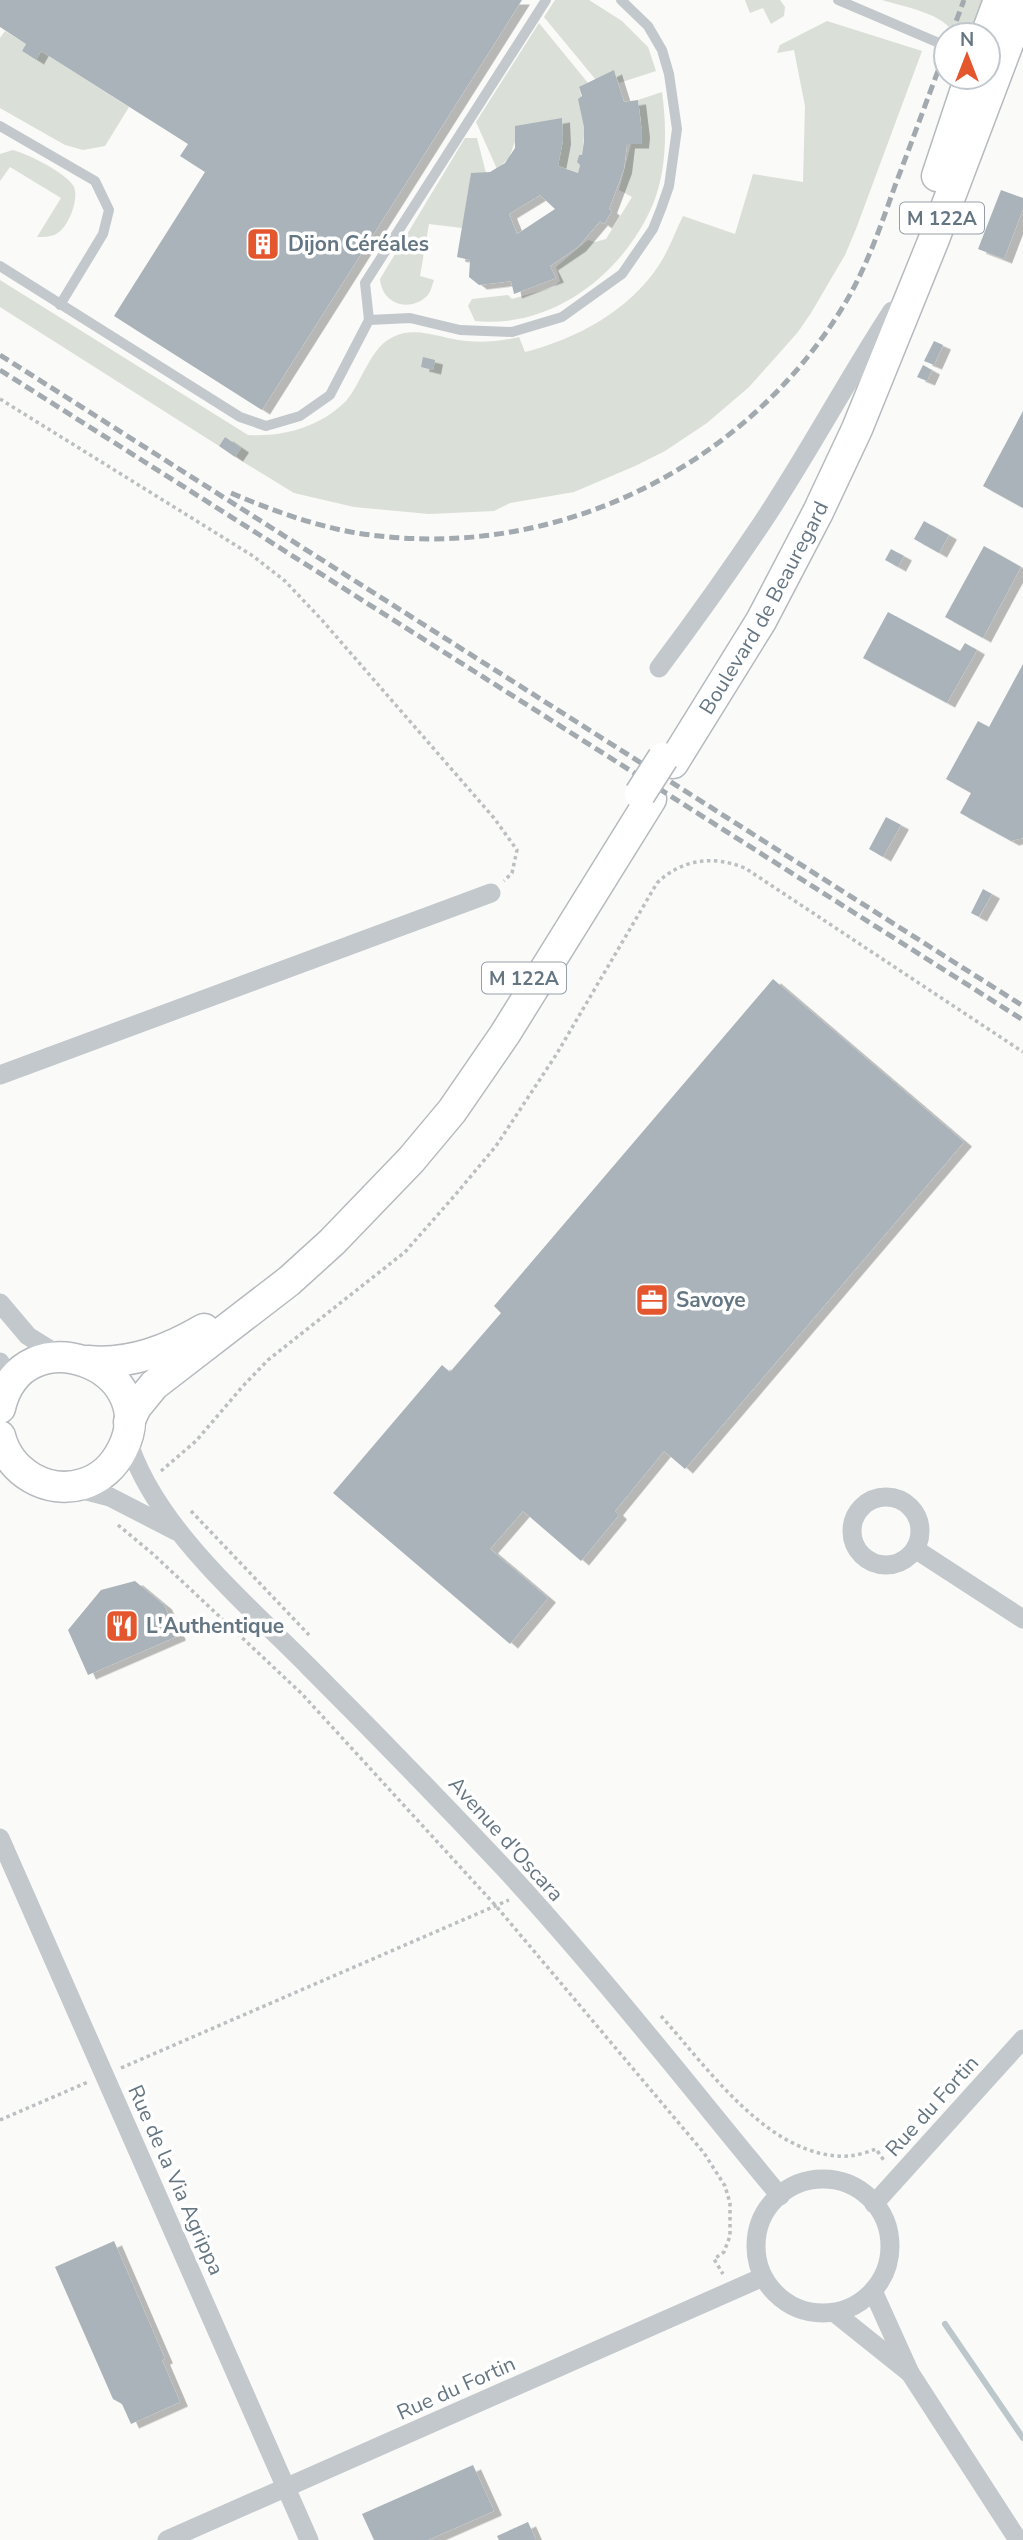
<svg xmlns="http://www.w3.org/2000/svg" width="1023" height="2540" font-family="'Nunito Sans',sans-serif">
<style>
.green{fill:#dadfd7}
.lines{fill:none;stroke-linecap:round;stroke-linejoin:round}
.stream{stroke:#bbc7cb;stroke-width:6}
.building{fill:#aab3b9;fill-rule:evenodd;filter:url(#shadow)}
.primary-casing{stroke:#b5babe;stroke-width:33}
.path{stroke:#bbbfc2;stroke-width:3.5;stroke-dasharray:3.5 3.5;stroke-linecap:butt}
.service{stroke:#c3c8cc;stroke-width:10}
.minor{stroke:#c3c8cc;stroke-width:19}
.primary{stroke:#fff;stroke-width:30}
.rail{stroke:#a2aab0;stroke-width:5;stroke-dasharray:10 5;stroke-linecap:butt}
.primary-bridge-casing{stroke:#b5babe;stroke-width:33;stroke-linecap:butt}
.primary-bridge{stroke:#fff;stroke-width:30}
.labels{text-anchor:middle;stroke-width:7;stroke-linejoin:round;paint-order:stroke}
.shield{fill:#fff;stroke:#939fa8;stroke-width:2}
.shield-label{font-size:19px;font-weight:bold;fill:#657683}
.poi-label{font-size:21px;font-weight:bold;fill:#657683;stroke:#fff;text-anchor:start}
.street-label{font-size:21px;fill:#657683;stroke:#fff}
</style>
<defs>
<filter id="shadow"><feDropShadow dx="8" dy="4.5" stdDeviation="0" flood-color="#0004"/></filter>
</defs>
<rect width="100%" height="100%" fill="#fafaf8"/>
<g class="green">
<polygon points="555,0 589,0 622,21 648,47 656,71 619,83 614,71 596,80 544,17"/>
<polygon points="745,0 780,0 785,7 784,16 771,24 763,8 750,13"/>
<path d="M882 0H989L972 35H955C944 13 904 7 882 0Z"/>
<path d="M827 21 922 51 856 229 845 255 811 313 798 332 749 387 707 423 665 451 635 466 574 492 510 503 494 511 429 514 354 507 294 493 235 457 225 437 219 446 0 307V280L248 435C284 437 320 427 346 401 353 393 358 382 363 373 371 359 378 344 393 337 416 325 442 339 466 341 485 343 501 341 519 337L525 352C576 339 629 311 659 265 669 250 675 232 683 216L735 234 753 174 803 182 805 106 794 50 777 53 780 45Z"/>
<path d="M539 23 588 83 579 88C586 109 585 134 582 155H579L577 162 580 165 578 173 558 166 563 140 562 118 516 139 509 158 497 169 476 122Z"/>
<polygon points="5,31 26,44 22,51 35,60 41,51 129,107 105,146 83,150 65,145 0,108 0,38"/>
<path d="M662 92C667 128 667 170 653 204 624 273 553 329 475 321L468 306 472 299 508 295 512 299 554 287 560 281 556 267 588 240 595 242 606 239 632 197 619 190 631 144H641V121L638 100Z"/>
<path d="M465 138H477L486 173 471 174 462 228 429 224 420 276 434 280C432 285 431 292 427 296 409 313 382 304 380 279Z"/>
<path d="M13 150C28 154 67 173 74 187 79 199 69 225 59 232 53 237 44 237 37 237L61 198 10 167 0 181V154Z"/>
</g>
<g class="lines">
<polyline class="stream" points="945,2324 1023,2438"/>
</g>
<g class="building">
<polygon points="0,0 522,0 262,410 114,316 205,172 180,156 188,144 41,51 36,60 22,51 26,44 0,27"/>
<path d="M614 70 624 102 638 100 642 133 641 144H627L624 169 609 209 612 211 604 224 600 221 578 247 550 266 556 278 514 294 511 281 479 285 469 277 470 260 457 257 471 173 490 172 505 163 515 148V126L562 118 563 140 558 166 578 173 580 165 577 162 579 155H582L584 141V127L578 99 582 96 579 87ZM540 195 555 209 517 234 509 214Z"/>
<polygon points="1001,190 1023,198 1023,209 1004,259 978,249"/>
<polygon points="934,341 943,345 934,365 924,361"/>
<polygon points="423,357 435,360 433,370 421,367"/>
<polygon points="923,365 932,370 927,381 917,377"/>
<polygon points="1023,411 1023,508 983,486"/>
<polygon points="225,437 241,448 235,457 219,446"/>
<polygon points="924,521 949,535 939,553 914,539"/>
<polygon points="984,546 1021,567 983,638 945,617"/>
<polygon points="891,549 904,556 898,567 885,560"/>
<polygon points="888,612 960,651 965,643 977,650 947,703 863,658"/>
<polygon points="1023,664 1023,838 1011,841 960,813 971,793 946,779 978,721 989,727"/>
<polygon points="886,817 901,825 883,857 869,849"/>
<polygon points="983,889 992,894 979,917 971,913"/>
<polygon points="773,979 964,1142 685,1469 664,1451 615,1511 619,1515 581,1561 523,1511 490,1549 548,1598 510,1644 333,1493 442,1365 450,1372 501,1313 494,1306"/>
<polygon points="135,1581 164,1605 178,1636 88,1675 68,1630 101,1590"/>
<polygon points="114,2241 165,2359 162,2360 180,2402 131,2424 122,2404 113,2399 55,2267"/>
<polygon points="473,2465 494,2511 428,2540 374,2540 362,2514"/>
<polygon points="528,2522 536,2540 499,2540 497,2536"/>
</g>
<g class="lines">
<defs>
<g id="primary">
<polyline points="986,35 999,0"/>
<polyline points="937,176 970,77"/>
<path id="s1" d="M673 763 761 621 818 512 857 429 934 239 1023 4"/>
<path d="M88 1361C130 1365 168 1350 204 1329"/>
<path d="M0 1408C22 1312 165 1367 122 1450 114 1466 100 1479 83 1484 47 1495 9 1472 0 1436"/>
<polyline points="129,1422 136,1407 154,1385 289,1281 332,1242 411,1160 452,1111 505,1034 651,799"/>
</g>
</defs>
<use href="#primary" class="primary-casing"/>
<g class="path">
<polyline points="0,399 253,556 285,581 321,619 494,818 517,850 512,873 504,881"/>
<path d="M161 1471 196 1441 243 1386 268 1360 405 1252 456 1194 496 1146 556 1055 657 883C682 859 713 855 745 868L1023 1052"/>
<polyline points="191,1511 309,1635"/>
<polyline points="118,1525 153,1554 302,1694 496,1906 704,2153 725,2186 730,2203 730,2236 724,2252 714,2259 723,2274"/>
<path d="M661 2016C708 2068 771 2161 850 2156 858 2155 868 2152 876 2149L885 2162"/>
<polyline points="121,2068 509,1900"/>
<polyline points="0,2120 88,2082"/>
</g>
<g class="service">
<polyline points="838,0 946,46"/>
<polyline points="0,126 95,181 109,210 103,234 60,305"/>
<polyline points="0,266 240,417 266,426 300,416 330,395 369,320 410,318 460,330 512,332 562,317 622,274 653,229 661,209 669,186 677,129 669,74 662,50 648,26 621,0"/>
<polyline points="369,320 365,283 546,0"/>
</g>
<g class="minor">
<path d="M659 668C695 620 730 571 764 520 809 452 847 380 892 311"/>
<polyline points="0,1075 491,893"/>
<polyline points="0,1303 28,1336 62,1357"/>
<polyline points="0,1362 3,1395"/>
<path d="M127 1437C152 1525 246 1603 309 1667 375 1733 440 1800 504 1868 601 1973 689 2086 780 2196"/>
<polyline points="75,1488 110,1497 176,1531"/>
<circle cx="886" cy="1531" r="34"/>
<polyline points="915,1549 1023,1619"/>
<polyline points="0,1838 309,2540"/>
<circle cx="823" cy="2246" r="67"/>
<polyline points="874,2204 1023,2039"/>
<polyline points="835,2313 910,2373 873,2291"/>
<polyline points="910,2373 1018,2540"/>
<polyline points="167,2540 763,2277"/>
</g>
<use href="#primary" class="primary"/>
<g class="rail">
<polyline points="951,35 964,0"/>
<polyline points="0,355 1023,1006"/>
<polyline points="0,370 1023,1020"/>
<path d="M231 493C269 509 309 524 351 532 545 566 743 472 844 305 867 267 881 225 896 183 913 139 929 94 946 50"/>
</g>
<defs>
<polyline id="primary-bridge" points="640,794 663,758"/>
</defs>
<use href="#primary-bridge" class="primary-bridge-casing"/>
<use href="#primary-bridge" class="primary-bridge"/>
</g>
<defs>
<symbol id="building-square" viewBox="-11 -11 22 22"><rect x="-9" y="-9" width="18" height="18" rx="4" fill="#e4572e" stroke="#fff"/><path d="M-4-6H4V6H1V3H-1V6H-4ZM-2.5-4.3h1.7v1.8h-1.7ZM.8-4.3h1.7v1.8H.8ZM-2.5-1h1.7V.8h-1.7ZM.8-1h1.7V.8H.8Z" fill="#fff"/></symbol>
<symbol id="office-square" viewBox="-11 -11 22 22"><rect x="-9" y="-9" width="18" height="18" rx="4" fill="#e4572e" stroke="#fff"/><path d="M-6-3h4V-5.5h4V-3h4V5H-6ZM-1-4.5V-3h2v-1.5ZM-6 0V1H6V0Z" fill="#fff"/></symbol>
<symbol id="restaurant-square" viewBox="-11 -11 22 22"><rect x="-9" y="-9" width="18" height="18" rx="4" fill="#e4572e" stroke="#fff"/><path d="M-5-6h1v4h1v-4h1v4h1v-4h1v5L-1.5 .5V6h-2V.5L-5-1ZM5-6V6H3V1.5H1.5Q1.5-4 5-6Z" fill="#fff"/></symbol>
</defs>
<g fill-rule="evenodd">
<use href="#building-square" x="244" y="225" width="38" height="38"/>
<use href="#office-square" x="633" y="1281" width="38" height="38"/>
<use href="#restaurant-square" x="103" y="1607" width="38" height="38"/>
</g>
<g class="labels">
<g class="shield">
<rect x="900" y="202.5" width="84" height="31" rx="5"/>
<rect x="482" y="962.5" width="84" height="31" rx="5"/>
</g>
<g class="shield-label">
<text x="942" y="225">M 122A</text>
<text x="524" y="985">M 122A</text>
</g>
<g class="poi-label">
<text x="288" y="251">Dijon Céréales</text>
<text x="676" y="1307">Savoye</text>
<text x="146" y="1633">L'Authentique</text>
</g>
<g class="street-label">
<text dy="7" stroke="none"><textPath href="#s1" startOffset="180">Boulevard de Beauregard</textPath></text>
<text transform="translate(506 1839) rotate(48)" y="7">Avenue d'Oscara</text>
<text transform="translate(932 2106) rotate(-48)" y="7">Rue du Fortin</text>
<text transform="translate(176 2180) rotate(66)" y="7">Rue de la Via Agrippa</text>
<text transform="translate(456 2388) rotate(-24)" y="7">Rue du Fortin</text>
</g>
</g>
<g transform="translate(967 56)"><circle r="33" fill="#ffffff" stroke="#c1c8cd" stroke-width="2"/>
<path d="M0-5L12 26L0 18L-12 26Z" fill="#e4572e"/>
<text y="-10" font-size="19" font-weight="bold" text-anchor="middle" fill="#657683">N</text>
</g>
</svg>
